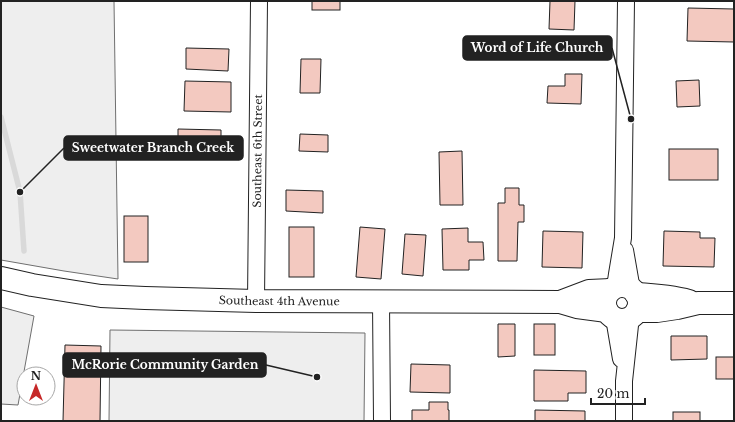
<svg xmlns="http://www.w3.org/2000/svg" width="735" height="422" font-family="'Libre Baskerville',serif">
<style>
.green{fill:#eee;stroke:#6f6f6f}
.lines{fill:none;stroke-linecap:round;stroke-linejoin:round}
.stream{stroke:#d9d9d9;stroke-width:5.5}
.building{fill:#f3c9c0;stroke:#222}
.street-casing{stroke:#222;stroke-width:18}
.secondary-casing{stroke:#222;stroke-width:24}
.street{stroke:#fff;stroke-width:16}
.secondary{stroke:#fff;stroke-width:22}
.labels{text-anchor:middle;stroke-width:3;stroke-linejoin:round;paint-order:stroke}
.street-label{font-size:11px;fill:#222;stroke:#fff}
.leader{fill:none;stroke:#222;stroke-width:1.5}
.callout-dot{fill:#222;stroke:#fff;stroke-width:1.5}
.callout{fill:#222;stroke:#222;stroke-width:1.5}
.callout-label{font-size:12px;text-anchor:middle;font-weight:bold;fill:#fff}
</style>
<rect width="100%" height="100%" fill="#fff"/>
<g class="green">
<polygon points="1,1 114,1 118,279 64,271 1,260"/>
<polygon points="1,307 34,316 18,405 1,404"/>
<polygon points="110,330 365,333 364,421 109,421"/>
</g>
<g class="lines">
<polyline class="stream" points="1,117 20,192 24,251"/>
</g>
<g class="building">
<rect x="312" y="1" width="28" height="9"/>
<polygon points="550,1 575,1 574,30 549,29"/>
<polygon points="688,8 734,9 734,42 687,41"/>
<polygon points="186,48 229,49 228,71 186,69"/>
<polygon points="301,59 321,59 320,93 300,93"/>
<polygon points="565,74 582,74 581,104 547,103 548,86 565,86"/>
<polygon points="699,80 700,106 677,107 676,81"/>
<polygon points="185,81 231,82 231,112 184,111"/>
<polygon points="178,129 221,130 221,153 178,152"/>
<polygon points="300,134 328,135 328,152 299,151"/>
<rect x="669" y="149" width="49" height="31"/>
<polygon points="462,151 463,205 440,205 439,152"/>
<polygon points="505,188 519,188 519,205 524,205 524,222 518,222 517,261 498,261 498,203 505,203"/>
<polygon points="286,190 323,191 323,213 286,211"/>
<rect x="124" y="216" width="24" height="46"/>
<rect x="289" y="227" width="25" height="50"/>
<polygon points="360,227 385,229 381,279 356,277"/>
<polygon points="468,228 468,242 483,242 484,260 469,260 469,270 443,270 442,229"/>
<polygon points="543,231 583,232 582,268 542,267"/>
<polygon points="664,231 700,232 700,238 715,238 714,267 663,266"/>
<polygon points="405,234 426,235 423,276 402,274"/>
<polygon points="498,324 515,324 515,356 498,357"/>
<rect x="534" y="324" width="21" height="31"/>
<polygon points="671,336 707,336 707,359 671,360"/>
<polygon points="65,345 101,346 100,421 63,421"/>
<rect x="716" y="357" width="18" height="22"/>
<polygon points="411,364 450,365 450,393 410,392"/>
<polygon points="534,370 586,371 586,393 568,393 568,401 534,401"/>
<polygon points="429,402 448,402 448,410 449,410 449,421 412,421 412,410 429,410"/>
<polygon points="535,410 585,411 585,421 535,421"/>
<rect x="673" y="412" width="27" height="9"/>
</g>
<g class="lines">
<defs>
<g id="street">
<polyline points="625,250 632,290"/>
<polyline points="615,288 617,274 623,238 626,1"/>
<path id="s1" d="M256 301 259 1"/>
<polyline points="381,302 382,421"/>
<polyline points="614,318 621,359"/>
<polyline points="624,421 624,381 631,316"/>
</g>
<g id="secondary">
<path id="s2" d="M1 278 32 285 101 296 145 298 256 301 560 302 577 307 607 311"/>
<circle cx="622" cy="303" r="17"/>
<path d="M636 294C654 295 671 296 689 301"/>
<polyline points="560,302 589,291 611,290"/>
<polyline points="637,311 657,311 677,308 698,303 734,303"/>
</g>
</defs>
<use href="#street" class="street-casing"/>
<use href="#secondary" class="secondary-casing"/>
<use href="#street" class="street"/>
<use href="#secondary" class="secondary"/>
</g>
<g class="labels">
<g class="street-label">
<text dy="4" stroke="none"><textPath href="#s1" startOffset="150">Southeast 6th Street</textPath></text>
<text dy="4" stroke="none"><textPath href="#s2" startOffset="280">Southeast 4th Avenue</textPath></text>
</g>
</g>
<path class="leader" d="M631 119L612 48M20 192L64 148M317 377L266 365"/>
<g class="callout-dot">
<circle cx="631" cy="119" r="4"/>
<circle cx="20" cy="192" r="4"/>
<circle cx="317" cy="377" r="4"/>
</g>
<g class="callout">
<rect x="463" y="36" width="149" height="24" rx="4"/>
<rect x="64" y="136" width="179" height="24" rx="4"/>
<rect x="63" y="353" width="203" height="24" rx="4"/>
</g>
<g class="callout-label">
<text x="537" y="52">Word of Life Church</text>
<text x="153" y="152">Sweetwater Branch Creek</text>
<text x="165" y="369">McRorie Community Garden</text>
</g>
<rect width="735" height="422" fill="none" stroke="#222222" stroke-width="4"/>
<g transform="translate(36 386)"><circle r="19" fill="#ffffff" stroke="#a7a7a7"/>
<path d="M0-3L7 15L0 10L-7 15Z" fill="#c62828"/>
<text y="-6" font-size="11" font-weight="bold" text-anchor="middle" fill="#222222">N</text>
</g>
<path d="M591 398v6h54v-6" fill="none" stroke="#222222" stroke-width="2"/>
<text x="597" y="398" font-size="12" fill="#222222" stroke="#ffffff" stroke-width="3" paint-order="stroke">20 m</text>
</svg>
